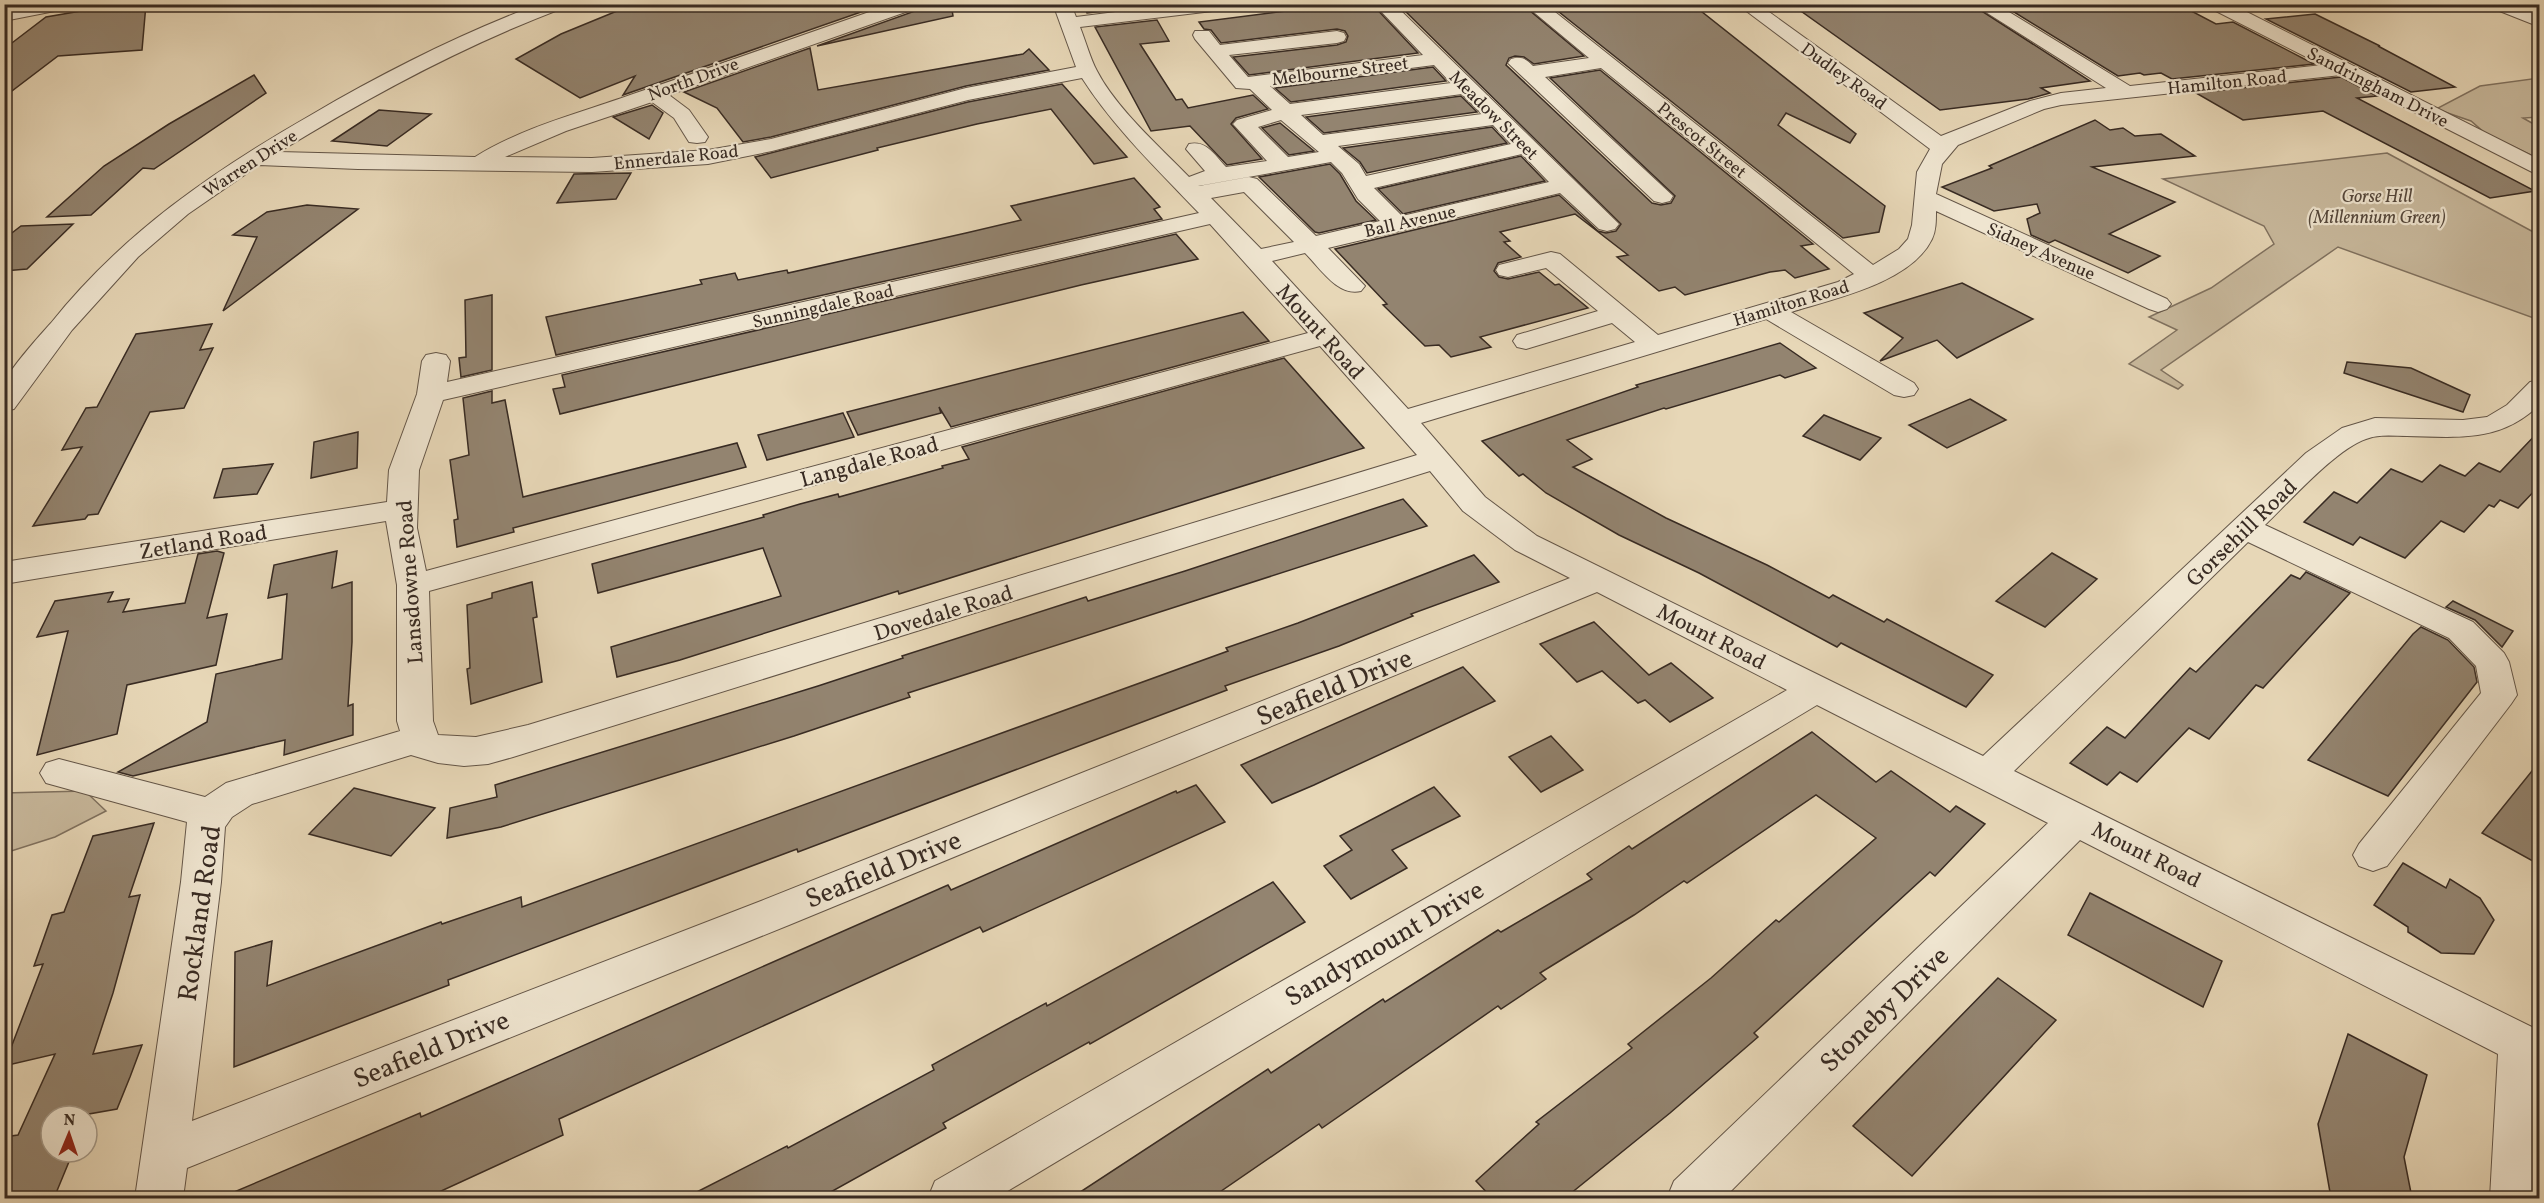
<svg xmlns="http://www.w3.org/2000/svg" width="2544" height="1203" font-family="Vollkorn,serif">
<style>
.green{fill:#c9ba9e;stroke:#807260;stroke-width:1.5}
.building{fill:#938470;stroke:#382b23;stroke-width:1.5}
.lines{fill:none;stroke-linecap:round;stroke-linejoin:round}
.minor-casing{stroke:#645648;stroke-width:2}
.minor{fill:#efe5d0;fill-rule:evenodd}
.rail-casing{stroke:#382b23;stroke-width:4.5}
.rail{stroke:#efe5d0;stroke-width:3;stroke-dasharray:8;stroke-linecap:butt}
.labels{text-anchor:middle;stroke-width:4.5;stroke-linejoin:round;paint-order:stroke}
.far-street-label{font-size:18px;fill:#382b23;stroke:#efe5d0}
.far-park-label{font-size:18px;font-style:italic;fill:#55483c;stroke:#efe5d0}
.street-label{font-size:22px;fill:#382b23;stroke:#efe5d0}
.near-street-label{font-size:27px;fill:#382b23;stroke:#efe5d0}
</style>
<rect width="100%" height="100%" fill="#e7d7b7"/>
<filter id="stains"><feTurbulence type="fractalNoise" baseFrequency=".00333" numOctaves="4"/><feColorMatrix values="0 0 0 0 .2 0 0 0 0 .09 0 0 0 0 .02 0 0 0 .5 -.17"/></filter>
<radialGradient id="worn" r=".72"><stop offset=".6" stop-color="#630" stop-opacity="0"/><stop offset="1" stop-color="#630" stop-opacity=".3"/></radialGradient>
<g class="green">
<polygon points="2539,78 2539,117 2523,118 2539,127 2539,159 2485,133 2471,121 2436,109 2480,86"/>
<polygon points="2387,153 2539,235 2539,320 2338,247 2161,370 2183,385 2178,389 2129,364 2177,330 2149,317 2211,288 2274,244 2264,226 2163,179"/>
<polygon points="85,791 106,811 55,837 5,853 4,793"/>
</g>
<g class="building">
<polygon points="122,4 146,4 142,50 58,56 4,97 4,49 46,17"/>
<polygon points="634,4 884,4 623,95 635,76 580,98 516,59 561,34"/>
<polygon points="922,4 951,4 953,16 817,46 918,10"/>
<polygon points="1083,4 1148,4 1149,6 1087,13"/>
<polygon points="1341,4 1372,4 1418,53 1249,75 1233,57 1337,45 1346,42 1348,36 1345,31 1337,29 1221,43 1211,30 1204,29 1199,22"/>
<polygon points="1398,4 1522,4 1584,56 1534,64 1524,57 1515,56 1509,58 1506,65 1652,203 1661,205 1671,203 1675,196 1550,78 1600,70 1813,244 1801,246 1829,269 1795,278 1785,270 1770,272 1685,295 1675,287 1659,291 1617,257 1628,255 1575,214 1500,232 1510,241 1504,242 1521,257 1498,263 1494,271 1499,277 1508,279 1539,272 1555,285 1559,284 1588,308 1480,337 1491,347 1451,357 1439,345 1425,346 1383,305 1387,304 1335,249 1559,195 1598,231 1606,233 1616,231 1621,224"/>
<polygon points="1549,4 1692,4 1856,134 1850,143 1786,113 1778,125 1885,206 1879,232 1843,238"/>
<polygon points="1791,4 1971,4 2090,81 2041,88 2050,93 2028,99 1940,110"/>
<polygon points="2001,4 2178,4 2216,24 2233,22 2314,64 2172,79 2161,73 2144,75 2140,73 2118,76"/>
<polygon points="2315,14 2380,46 2378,46 2455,87 2411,92 2266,19"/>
<polygon points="1157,20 1169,41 1140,44 1176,100 1182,99 1188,108 1253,95 1268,109 1236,118 1231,124 1262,159 1227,165 1190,126 1151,131 1095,27"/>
<polygon points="810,48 818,90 1023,54 1029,49 1049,70 966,86 771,137 743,142 717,108 684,92"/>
<polygon points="1433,67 1446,81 1291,102 1275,88"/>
<polygon points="254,75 266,93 154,169 143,168 91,215 47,217 104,166 169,124"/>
<polygon points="2341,77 2377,96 2357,98 2535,191 2490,198 2323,111 2243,120 2196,93"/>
<polygon points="1062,84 1127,157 1094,164 1051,109 977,124 877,148 878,150 771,178 755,157 968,102"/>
<polygon points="1461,96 1477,112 1324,133 1306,117"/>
<polygon points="652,105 663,113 649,139 613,117"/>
<polygon points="379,110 431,114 387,146 332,141"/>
<polygon points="2095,120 2110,130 2123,128 2135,136 2161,134 2195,156 2092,167 2175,202 2109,234 2160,256 2128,273 2055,240 2049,243 2031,235 2027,219 2040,213 2037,204 1994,211 1942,187 1992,168 1989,166"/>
<polygon points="1280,123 1314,151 1289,155 1262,128"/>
<polygon points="1492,127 1507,143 1367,173 1360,162 1343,148"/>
<polygon points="1521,156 1545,181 1403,214 1378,189"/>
<polygon points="1330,164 1340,174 1356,201 1376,220 1319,233 1315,232 1259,177"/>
<polygon points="631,173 616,199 557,203 574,174"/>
<polygon points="1134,178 1160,207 1154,209 1162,219 556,355 546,317 702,284 700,280 735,273 738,280 787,270 788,273 966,233 1021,220 1011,206"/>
<polygon points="307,205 358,209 223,311 257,237 233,235 267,212"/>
<polygon points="73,224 27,269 4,271 4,239 21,226"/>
<polygon points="1176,234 1198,259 1081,285 560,414 553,389 565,387 562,375"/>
<polygon points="1962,283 2033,319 1957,358 1937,340 1880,361 1903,338 1864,313"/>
<polygon points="492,295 492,370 461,377 459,358 466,357 465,300"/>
<polygon points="1243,312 1269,341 951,427 939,407 941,413 858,435 847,412"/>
<polygon points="212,324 200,350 213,348 184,408 150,412 98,514 88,515 85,519 33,526 82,447 62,450 86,408 97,407 136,334"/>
<polygon points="1780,343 1816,368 1785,378 1780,375 1666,409 1664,408 1567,440 1592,459 1573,467 1666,518 1767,565 1829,598 1833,595 1884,622 1887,619 1993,675 1966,707 1841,643 1837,647 1699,573 1619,535 1546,493 1523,474 1519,476 1482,441 1638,387 1636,385"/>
<polygon points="1284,358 1364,448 899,594 898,591 680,660 617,677 611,647 781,596 763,548 598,593 592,564 764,517 763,515 800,504 838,494 839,497 943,468 942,466 969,459 962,447"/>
<polygon points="2347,362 2411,368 2470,395 2463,412 2344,373"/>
<polygon points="492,391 492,403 505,400 523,497 737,443 746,467 513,528 514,532 457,547 454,520 458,519 450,460 469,455 463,398"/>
<polygon points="1970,399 2006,420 1947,448 1909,425"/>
<polygon points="843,413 854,437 767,460 758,435"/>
<polygon points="1824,415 1853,427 1881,438 1860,460 1803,436"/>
<polygon points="2540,430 2540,485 2518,508 2500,500 2494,507 2489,505 2464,532 2441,521 2405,558 2360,537 2353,545 2304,522 2334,492 2357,503 2391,469 2422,482 2440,465 2465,476 2479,463 2500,472"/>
<polygon points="358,432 357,468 311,478 314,442"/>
<polygon points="273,464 257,494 214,498 223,469"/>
<polygon points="1403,499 1427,526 908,693 910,697 794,736 501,827 447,838 450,808 497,797 495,785 818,686 903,658 902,656 1086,597 1088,601 1185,571"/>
<polygon points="217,551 224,553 207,618 227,614 216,665 127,685 117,734 37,755 68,631 37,637 55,601 113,592 108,602 129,599 123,612 185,603 198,554"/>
<polygon points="337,551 332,588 352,582 352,642 348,706 353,704 353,735 284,755 285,740 133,776 118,772 207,722 216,674 282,659 287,594 268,598 274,565"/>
<polygon points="2052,553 2097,579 2045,627 1996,601"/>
<polygon points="1474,555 1499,582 1411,614 1413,616 1339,646 1225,686 1227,690 798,852 797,849 448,980 449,985 234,1067 235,952 272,941 267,986 441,922 442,924 521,897 522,907 1228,651 1226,648 1298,623"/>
<polygon points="2306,572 2350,593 2263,688 2256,685 2209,739 2189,728 2137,782 2120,772 2107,785 2070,763 2107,727 2125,738 2190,668 2196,672 2291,575 2300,579"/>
<polygon points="532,582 537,617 533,618 542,682 471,704 467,669 470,668 467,605 492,598 492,593"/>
<polygon points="2453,601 2513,631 2502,647 2475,620 2446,607"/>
<polygon points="1594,622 1649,675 1671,663 1713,698 1670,722 1645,700 1638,703 1602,671 1577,682 1540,644"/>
<polygon points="2421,627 2448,640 2474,667 2477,682 2388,796 2308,760 2413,634"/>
<polygon points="1463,667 1495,701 1314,785 1272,803 1241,765"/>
<polygon points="1812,732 1876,782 1891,771 1950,812 1956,806 1985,824 1935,876 1930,872 1754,1033 1758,1037 1670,1113 1565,1198 1492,1198 1476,1181 1539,1124 1536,1122 1632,1048 1628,1044 1711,978 1776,920 1779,922 1876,838 1816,795 1687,883 1684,881 1634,915 1540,973 1546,979 1501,1009 1498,1006 1322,1128 1319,1124 1211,1198 1071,1198 1268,1069 1271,1073 1383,999 1385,1002 1498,930 1501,932 1592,879 1587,874 1629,846 1632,849"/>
<polygon points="1551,736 1583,770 1541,792 1509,757"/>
<polygon points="2540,761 2540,865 2482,833"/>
<polygon points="1196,785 1225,822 983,932 980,927 559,1119 563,1135 426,1198 220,1198 420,1113 421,1117 948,885 951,890 1176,791 1177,793"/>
<polygon points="1434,787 1460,816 1392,850 1407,868 1351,899 1324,866 1352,850 1340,836"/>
<polygon points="354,788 394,798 435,808 391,856 309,834"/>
<polygon points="154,823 129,897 140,895 113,993 93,1054 142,1045 130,1077 117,1109 89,1114 87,1118 87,1116 51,1116 51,1152 73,1152 54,1198 4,1198 4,1137 18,1135 55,1054 4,1066 43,964 34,966 52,915 64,912 93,836"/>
<polygon points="2403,863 2446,888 2450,879 2480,898 2494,920 2474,954 2441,953 2408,932 2408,927 2374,905"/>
<polygon points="1273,882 1305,922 1090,1044 1089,1042 943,1123 946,1128 820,1198 685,1198 787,1146 788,1148 934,1070 932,1065 1046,1003 1047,1006"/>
<polygon points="2090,893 2222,961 2203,1007 2068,935"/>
<polygon points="1998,978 2056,1020 1912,1176 1853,1126"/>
<polygon points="2348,1034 2427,1075 2404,1157 2412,1198 2331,1198 2318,1124"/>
</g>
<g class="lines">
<defs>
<g id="minor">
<polygon points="35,4 74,4 65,9 4,21 4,10"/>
<path d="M539 4H566L563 8C463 46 370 96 279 152L475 157C523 127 580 113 633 94 718 65 806 34 892 4H920L917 8 669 95 689 110 708 137 705 142 697 143 689 142 674 118 652 102 566 131 505 157 592 158 708 150 771 139 966 88 1076 67 1053 4H1071L1076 17 1179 4H1238L1229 9 1080 27C1086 42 1090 58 1097 71 1116 108 1160 147 1189 177L1205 171 1186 149 1189 144C1207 140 1215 156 1226 167L1267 161 1233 124 1237 120 1272 110 1250 89 1236 88 1195 39 1193 35 1195 31H1209L1220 45 1337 31 1344 33 1346 37 1344 41 1337 43 1229 55 1248 77 1423 55 1374 4H1394L1619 224 1615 229 1607 231 1599 229 1560 193 1328 248 1365 286 1361 291C1338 297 1320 268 1305 253L1272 261 1408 409 1635 342 1612 323 1526 349 1517 347 1513 341 1517 335 1598 311 1546 268 1508 277 1499 275 1496 270 1499 265 1551 252 1560 254 1658 335 1838 282 1854 274 1601 68 1545 77 1673 196 1670 201 1662 203 1654 201 1508 63 1511 59C1522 56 1526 59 1533 66L1589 58 1524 4H1545L1873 265 1899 249 1908 239 1912 225 1917 172 1930 149 1737 4H1758L1941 136 2030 101 2061 93 2106 88 1973 4H1996L2130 86 2322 65 2210 8 2207 4H2231L2540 160V176L2341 75 2061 105 2044 109 1958 145 1942 164 1936 194 2167 299 2171 304 2167 309 2158 312 2149 309 1936 211C1936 221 1936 231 1932 239 1911 283 1833 299 1791 312L1914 383 1918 389 1914 395 1904 397 1894 395 1766 319 1421 423 1485 497 1537 536 1983 756 2306 453 2342 428 2375 418 2463 420 2487 417 2507 405 2530 382 2540 380V404C2501 443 2457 437 2407 436 2393 436 2379 434 2366 439 2336 449 2289 502 2265 525L2473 622 2504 653 2509 662 2517 695 2511 704 2387 866 2373 871 2359 866 2353 855 2359 844 2481 693 2476 666 2449 638 2248 542 2014 771 2540 1031 2538 1198H2490L2498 1054 2080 840 1724 1198H1667L1674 1181 2048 823 1817 705 996 1198H928L935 1181 1787 690 1597 592 789 925 187 1168 183 1198H135L181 882 187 822 46 783 40 773 46 763 59 759 205 797 226 783 400 731 397 721V585L386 521 4 584V562L387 502 389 470 417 394 422 361 426 355 436 353 446 355 450 361 447 382 1199 213C1158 170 1114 128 1082 78L968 100 772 151 708 164 592 172 358 169 259 165 188 214 138 257 72 330 14 409 4 411C4 403 3 392 4 384 7 372 41 334 51 323 122 234 213 171 311 115 384 72 460 34 539 4ZM1434 65 1451 83 1290 104 1270 86ZM1462 94 1482 114 1323 135 1301 115ZM1281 120 1319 152 1288 157 1258 127ZM1493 125 1511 144 1366 176 1359 164 1338 146ZM1522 154 1549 182 1402 216 1374 188ZM1331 162 1342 173 1358 199 1380 221 1316 236 1257 179 1249 177 1199 186H1198ZM1244 192 1294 242 1261 249 1211 198ZM1210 224 1308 333 426 571 417 528 419 470 443 400ZM1320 346 1417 455 528 725 476 737 438 735 433 721 429 591ZM1430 471 1463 511 1515 550 1570 578 761 901 192 1121 221 882 225 827 232 817 252 804 411 755 438 763 464 766 488 764 513 757Z"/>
<polygon points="2489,4 2515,4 2540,15 2540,27 2492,8"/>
</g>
</defs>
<use href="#minor" class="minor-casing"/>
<use href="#minor" class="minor"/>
<defs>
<polyline id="rail" points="4,7 21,4"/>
</defs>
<use href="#rail" class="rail-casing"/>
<use href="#rail" class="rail"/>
</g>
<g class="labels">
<g class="far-street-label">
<text transform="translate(1340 71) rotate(-7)" y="6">Melbourne Street</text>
<text transform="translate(1844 76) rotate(36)" y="6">Dudley Road</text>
<text transform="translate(693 79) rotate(-20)" y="6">North Drive</text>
<text transform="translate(2227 82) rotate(-6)" y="6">Hamilton Road</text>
<text transform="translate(2378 87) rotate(27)" y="6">Sandringham Drive</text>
<text transform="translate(1494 115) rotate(45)" y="6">Meadow Street</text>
<text transform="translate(1702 140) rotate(39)" y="6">Prescot Street</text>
<text transform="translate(676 157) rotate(-6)" y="6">Ennerdale Road</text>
<text transform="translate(250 163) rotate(-33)" y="6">Warren Drive</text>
<text transform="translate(1410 221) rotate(-13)" y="6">Ball Avenue</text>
<text transform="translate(2041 251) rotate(24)" y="6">Sidney Avenue</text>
<text transform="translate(1791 303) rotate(-17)" y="6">Hamilton Road</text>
<text transform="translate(823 306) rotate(-13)" y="6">Sunningdale Road</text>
</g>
<g class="far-park-label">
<text x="2377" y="202">Gorse Hill<tspan x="2377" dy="21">(Millennium Green)</tspan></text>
</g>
<g class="street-label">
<text transform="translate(1321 331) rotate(48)" y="8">Mount Road</text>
<text transform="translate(869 461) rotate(-15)" y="8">Langdale Road</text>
<text transform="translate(2241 532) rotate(-44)" y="8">Gorsehill Road</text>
<text transform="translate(203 541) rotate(-9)" y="8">Zetland Road</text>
<text transform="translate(409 582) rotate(-94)" y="8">Lansdowne Road</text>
<text transform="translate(943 612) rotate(-17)" y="8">Dovedale Road</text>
<text transform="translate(1712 636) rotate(27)" y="8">Mount Road</text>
<text transform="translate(2147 854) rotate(27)" y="8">Mount Road</text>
</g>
<g class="near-street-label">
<text transform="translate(1334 687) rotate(-22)" y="9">Seafield Drive</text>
<text transform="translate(883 869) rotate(-22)" y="9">Seafield Drive</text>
<text transform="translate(199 913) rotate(-82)" y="9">Rockland Road</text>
<text transform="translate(1384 943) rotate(-30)" y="9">Sandymount Drive</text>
<text transform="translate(1884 1009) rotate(-44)" y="9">Stoneby Drive</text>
<text transform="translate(431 1049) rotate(-22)" y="9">Seafield Drive</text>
</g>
</g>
<rect width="2544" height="1203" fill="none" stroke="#e7d7b7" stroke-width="24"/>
<rect x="6" y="6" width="2532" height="1191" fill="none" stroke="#382b23" stroke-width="3"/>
<rect x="12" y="12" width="2520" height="1179" fill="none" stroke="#382b23" stroke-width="1.5"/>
<g transform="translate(69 1134) rotate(2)"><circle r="28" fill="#efe5d0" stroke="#a69b8b" stroke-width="1.5"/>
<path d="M0-4.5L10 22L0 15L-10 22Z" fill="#8f2418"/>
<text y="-9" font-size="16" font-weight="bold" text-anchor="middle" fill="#382b23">N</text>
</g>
<rect width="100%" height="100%" filter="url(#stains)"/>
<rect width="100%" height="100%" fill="url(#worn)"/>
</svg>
